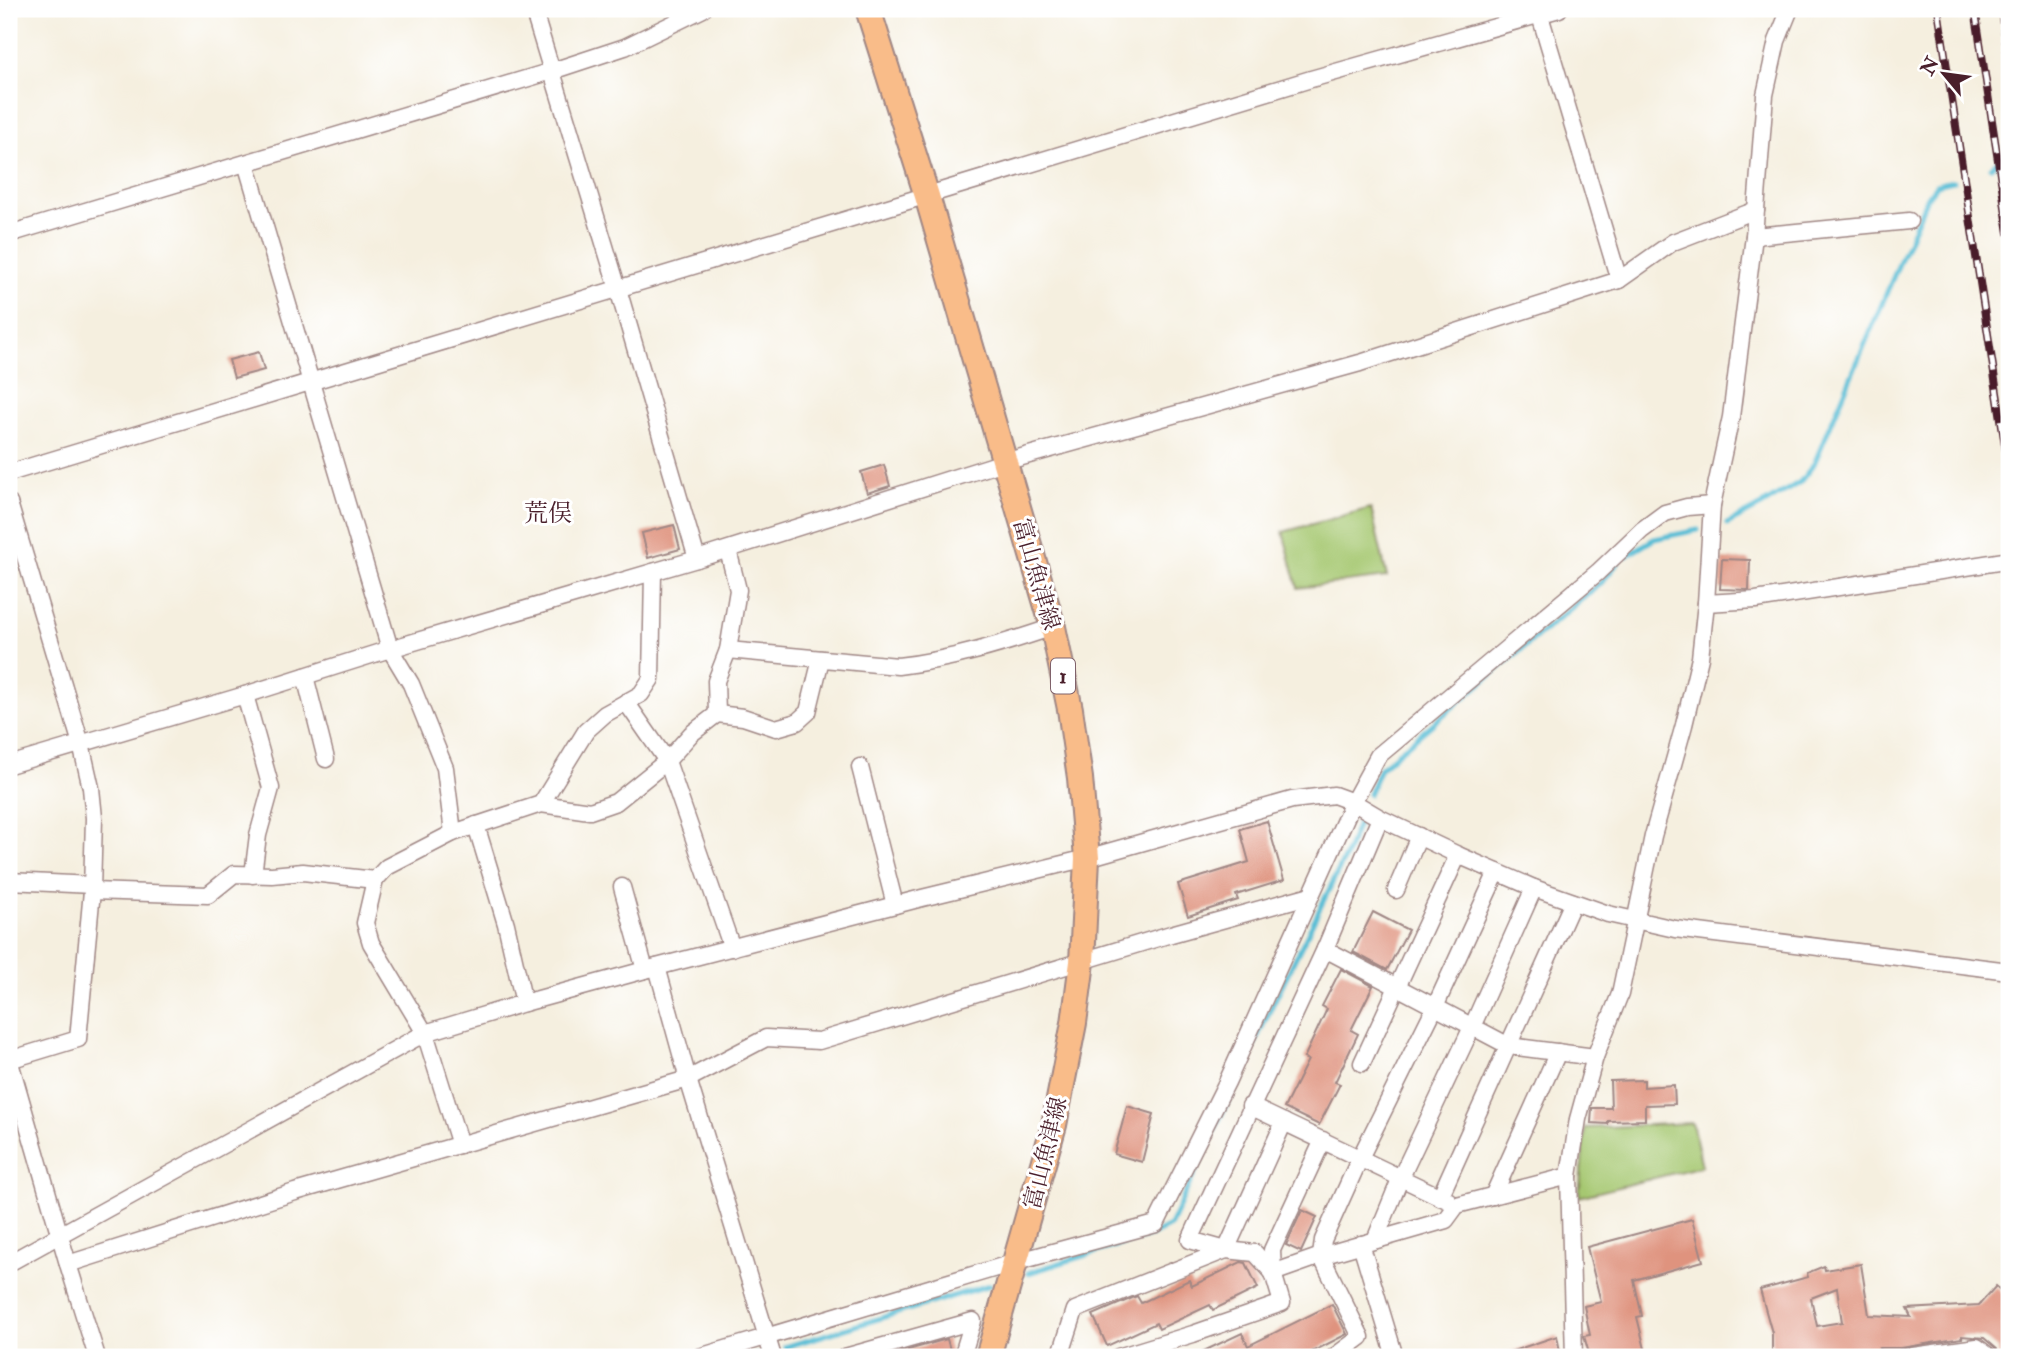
<svg xmlns="http://www.w3.org/2000/svg" width="2018" height="1366" font-family="'IM FELL Double Pica','Noto Serif JP',serif">
<style>
.green{fill:#a6c871;stroke:#78744e;stroke-width:2}
.lines{fill:none;stroke-linecap:round;stroke-linejoin:round}
.stream{stroke:#58bed6;stroke-width:5}
.building{fill:#df937e;fill-rule:evenodd}
.minor-casing{stroke:#a08785;stroke-width:19}
.primary-casing{stroke:#a08785;stroke-width:28}
.path{stroke:#a08785;stroke-width:3.5;stroke-dasharray:5 5;stroke-linecap:butt}
.minor{stroke:#fff;stroke-width:16}
.primary{stroke:#f9bc89;stroke-width:24}
.rail-casing{stroke:#4a1f2b;stroke-width:8}
.rail{stroke:#fff;stroke-width:5;stroke-dasharray:16;stroke-linecap:butt}
.labels{text-anchor:middle;stroke-width:6;stroke-linejoin:round;paint-order:stroke}
.shield{fill:#fff;stroke:#80626b;stroke-width:2}
.shield-label{font-size:21px;font-weight:bold;fill:#4a1f2b}
.street-label{font-size:23px;fill:#4a1f2b;stroke:#fff}
.neighbourhood-label{font-size:24px;fill:#4a1f2b;stroke:#fff}
</style>
<rect width="100%" height="100%" fill="#fff"/>
<filter id="ink" filterUnits="userSpaceOnUse"><feTurbulence type="fractalNoise" baseFrequency=".0143" numOctaves="2"/><feDisplacementMap in="SourceGraphic" scale="14" xChannelSelector="R" yChannelSelector="G"/><feConvolveMatrix kernelMatrix="1 2 1 2 8 2 1 2 1" color-interpolation-filters="sRGB"/></filter>
<filter id="wash" filterUnits="userSpaceOnUse"><feTurbulence type="fractalNoise" baseFrequency=".00686" numOctaves="4" result="noise"/><feDisplacementMap in="SourceGraphic" scale="28" xChannelSelector="R" yChannelSelector="G"/><feGaussianBlur stdDeviation="1.57" result="paint"/><feColorMatrix in="noise" values="0 0 0 0 0 0 0 0 0 0 0 0 0 0 0 0 0 1.4 0 .05"/><feComposite in="paint" operator="in"/></filter>
<g filter="url(#wash)">
<rect width="100%" height="100%" fill="#f5efdf"/>
<g class="green">
<polygon points="1371,508 1387,577 1298,588 1283,532"/>
<polygon points="1692,1123 1702,1166 1579,1197 1585,1128"/>
</g>
<g class="lines">
<g class="stream">
<polyline points="1991,167 2008,152"/>
<polyline points="1727,524 1761,506 1800,482 1814,464 1926,200 1936,185 1953,181"/>
<polyline points="1626,556 1654,539 1698,530"/>
<polyline points="1369,794 1380,768 1602,582 1618,563"/>
<polyline points="1028,1273 1154,1234 1170,1226 1272,1006 1346,855 1358,823"/>
<polyline points="785,1347 990,1285"/>
<polyline points="746,1357 756,1355"/>
</g>
</g>
<g id="blocks">
<g class="building">
<polygon points="259,352 264,370 234,378 229,360"/>
<polygon points="884,465 890,486 867,493 861,472"/>
<polygon points="674,525 680,549 648,558 642,533"/>
<polygon points="1722,559 1750,560 1749,590 1720,589"/>
<polygon points="1267,821 1284,880 1236,895 1238,900 1188,916 1178,884 1249,862 1240,829"/>
<polygon points="1373,912 1408,930 1387,970 1353,952"/>
<polygon points="1341,969 1373,986 1351,1030 1358,1034 1335,1082 1340,1084 1319,1125 1284,1108 1308,1060 1304,1058 1327,1009 1322,1006"/>
<polygon points="1644,1080 1644,1087 1674,1085 1675,1104 1645,1105 1645,1120 1608,1121 1608,1124 1591,1123 1592,1108 1611,1108 1610,1081"/>
<polygon points="1127,1106 1154,1114 1142,1162 1114,1154"/>
<polygon points="1302,1210 1317,1217 1301,1252 1286,1245"/>
<polygon points="1692,1219 1703,1261 1634,1280 1642,1316 1637,1317 1647,1357 1590,1357 1584,1336 1590,1335 1584,1306 1601,1302 1587,1247"/>
<polygon points="1241,1262 1246,1263 1258,1288 1213,1310 1210,1305 1159,1329 1156,1323 1107,1346 1093,1315 1137,1296 1141,1303 1189,1280 1192,1286"/>
<path d="M1861 1264 1869 1315 1911 1317 1907 1309 1979 1305 1996 1286 2004 1294 2002 1327 2009 1338V1357H2000L1997 1349 1984 1338 1962 1336V1338L1901 1348H1879L1880 1350 1844 1354 1845 1357 1772 1356V1333L1760 1290 1808 1277 1807 1273 1824 1266 1825 1270ZM1837 1288 1842 1322 1817 1326 1811 1298Z"/>
<polygon points="1332,1304 1347,1334 1302,1357 1191,1357 1242,1333 1248,1346"/>
<polygon points="1557,1336 1561,1357 1502,1357 1501,1355"/>
<polygon points="947,1339 952,1357 887,1357 887,1356"/>
</g>
</g>
</g>
<g filter="url(#ink)">
<use href="#blocks" fill-opacity="0" stroke="#a08785" stroke-width="2"/>
<g class="lines">
<defs>
<g id="minor">
<polyline points="533,9 618,289 697,559"/>
<polyline points="1538,9 1619,280"/>
<polyline points="246,163 390,649 411,684 445,768 453,833"/>
<polyline points="9,234 552,71 625,47 703,9"/>
<polyline points="1754,236 1909,221"/>
<polyline points="9,473 1311,79 1559,9"/>
<polyline points="9,503 81,744 91,788 94,818 92,891 78,1039 9,1060"/>
<polyline points="1706,603 1756,600 2004,561"/>
<path d="M728 650 898 666C951 660 1003 644 1053 627"/>
<polyline points="305,676 326,759"/>
<polyline points="245,695 271,788 258,835 253,875"/>
<polyline points="626,702 667,761 732,948"/>
<polyline points="717,714 743,717 776,728 797,722 808,712 821,659"/>
<polyline points="9,765 245,695 390,649 697,559 1004,462 1360,363 1619,280 1673,242 1756,210"/>
<polyline points="860,767 895,905"/>
<polyline points="541,804 590,811 616,802 667,761 691,734 717,714 716,681 728,650 738,590 728,550"/>
<polyline points="476,825 506,924 524,1003"/>
<polyline points="9,881 92,885"/>
<polyline points="622,887 645,970"/>
<polyline points="1396,890 1419,836"/>
<polyline points="92,891 208,895 234,874 272,875 303,872 375,880"/>
<polyline points="1325,949 1509,1046 1595,1057"/>
<polyline points="657,967 688,1079 773,1357"/>
<polyline points="9,1059 68,1264 97,1357"/>
<polyline points="1362,1063 1458,855"/>
<polyline points="1250,1106 1449,1201"/>
<polyline points="460,1145 425,1033 371,943 365,923 375,880 387,867 453,833 541,804 586,731 605,714 641,694 651,679 653,572"/>
<polyline points="1493,1196 1558,1052"/>
<polyline points="1440,1197 1573,902"/>
<polyline points="1375,1240 1401,1177 1472,1027 1534,888"/>
<polyline points="1361,1244 1395,1357"/>
<polyline points="9,1263 425,1033 524,1003 645,970 922,898 1087,858 1292,800 1334,795 1353,802 1380,818 1458,855 1534,888 1608,914 1675,929 2009,971"/>
<polyline points="68,1264 295,1192 688,1079 766,1038 819,1041 1171,934 1311,895"/>
<polyline points="1273,1273 1255,1253 1226,1250 1190,1240 1325,949 1380,818"/>
<polyline points="1273,1273 1321,1256 1446,1220 1457,1205 1569,1176"/>
<polyline points="699,1357 1016,1262 1156,1224 1227,1082 1353,802 1378,756 1598,572 1642,530 1665,513 1687,507 1712,505"/>
<polyline points="845,1357 973,1321 962,1357"/>
<polyline points="1060,1357 1075,1310 1226,1250 1284,1122"/>
<polyline points="1118,1357 1193,1334 1282,1303 1273,1273 1272,1250 1323,1140"/>
<polyline points="1334,1357 1361,1337 1321,1256 1323,1240 1360,1158 1435,1007 1497,872"/>
<polyline points="1574,1357 1569,1176 1578,1119 1595,1057 1620,994 1653,836 1684,725 1700,658 1706,603 1712,505 1731,417 1754,236 1765,95 1777,41 1790,9"/>
<polyline points="1906,1357 1977,1347 1990,1357"/>
</g>
<polyline id="primary" points="868,9 927,196 1053,627 1070,709 1080,778 1087,858 1082,962 1074,1023 1054,1125 988,1357"/>
</defs>
<use href="#minor" class="minor-casing"/>
<use href="#primary" class="primary-casing"/>
<g class="path">
<polyline points="1998,9 2009,80"/>
<polyline points="2000,23 2009,19"/>
</g>
<use href="#minor" class="minor"/>
<use href="#primary" class="primary"/>
<defs>
<g id="rail">
<polyline points="1938,9 2009,471"/>
<polyline points="1975,9 2009,233"/>
</g>
</defs>
<use href="#rail" class="rail-casing"/>
<use href="#rail" class="rail"/>
</g>
</g>
<g class="labels">
<rect class="shield" x="1051" y="658.5" width="24" height="35" rx="5"/>
<g class="shield-label">
<text x="1063" y="683">1</text>
</g>
<g class="street-label">
<text transform="translate(1037 574) rotate(74)" y="8">富山魚津線</text>
<text transform="translate(1045 1153) rotate(-76)" y="8">富山魚津線</text>
</g>
<g class="neighbourhood-label">
<text x="548" y="521">荒俣</text>
</g>
</g>
<rect width="2018" height="1366" fill="none" stroke="#fff" stroke-width="35"/>
<g transform="translate(1944 74) rotate(299)" stroke="#ffffff" stroke-width="5" paint-order="stroke">
<path d="M0-5L12 26L0 18L-12 26Z" fill="#4a1f2b"/>
<text y="-10" font-size="19" font-weight="bold" text-anchor="middle" fill="#4a1f2b">N</text>
</g>
</svg>
